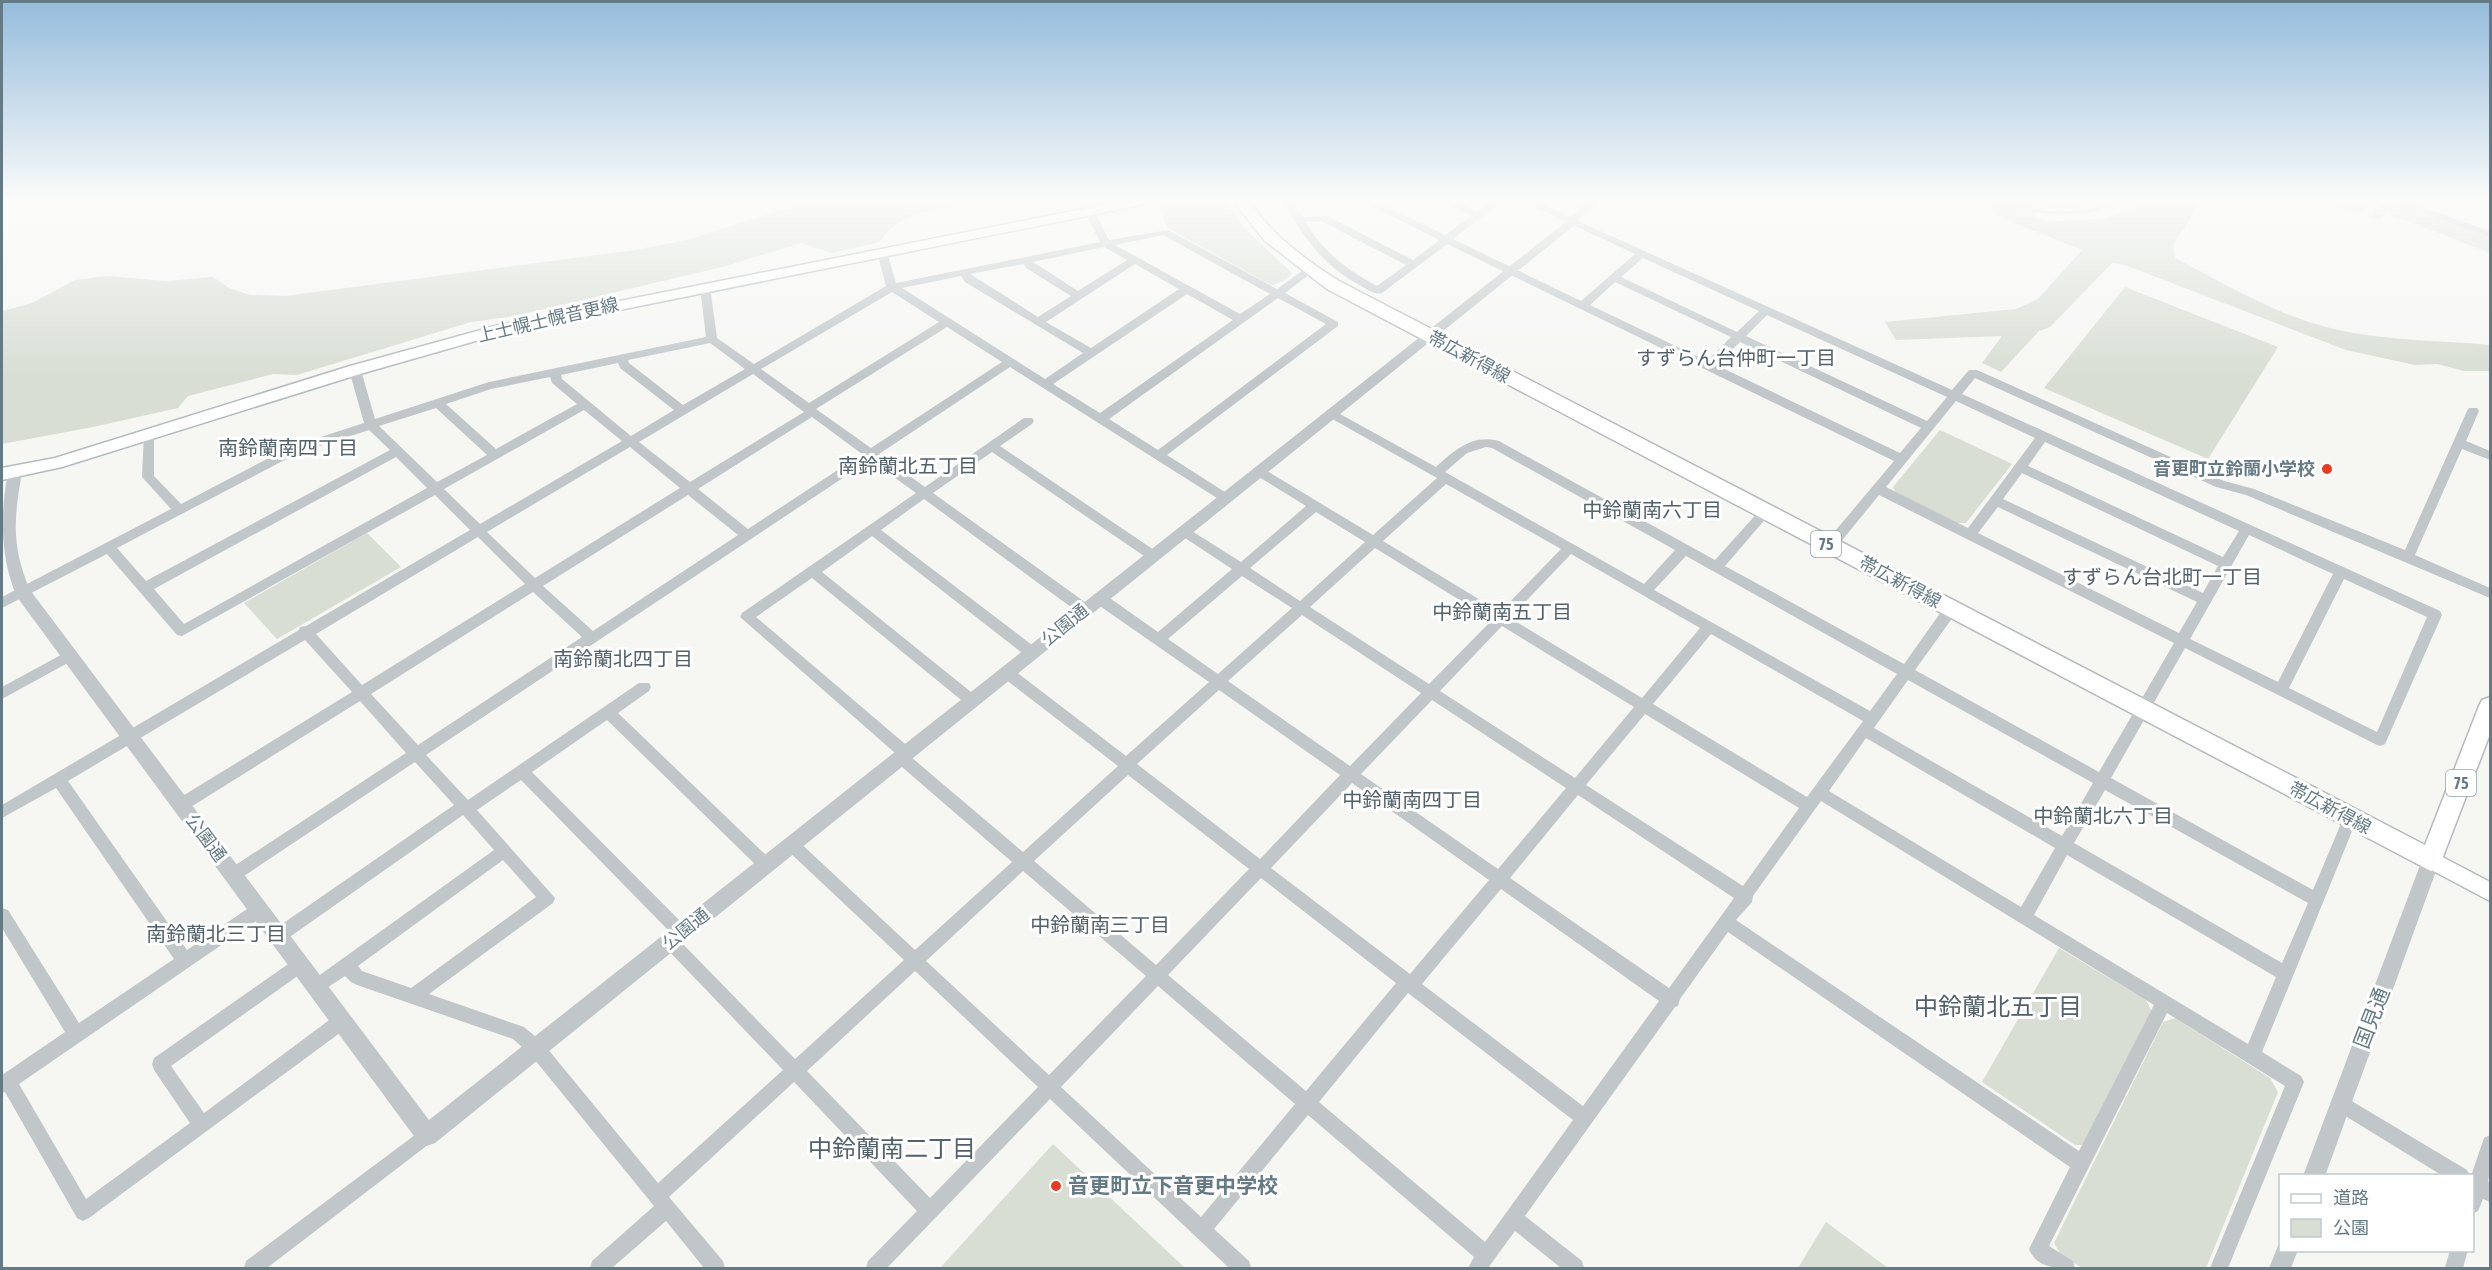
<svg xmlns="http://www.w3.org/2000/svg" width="2492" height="1270" font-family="'Asap Condensed','Noto Sans JP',sans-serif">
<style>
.green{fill:#d8ded4}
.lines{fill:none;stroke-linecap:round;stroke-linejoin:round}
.stream{stroke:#b9c7ca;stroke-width:3}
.secondary-casing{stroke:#b4bbbe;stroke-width:3}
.primary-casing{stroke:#b5babd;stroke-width:3}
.minor{fill:#c1c7c9;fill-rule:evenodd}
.tertiary{fill:#c1c7c9;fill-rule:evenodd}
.secondary{fill:#fff;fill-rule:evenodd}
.primary{fill:#fff;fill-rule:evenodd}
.poi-dot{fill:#e73b22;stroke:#fff;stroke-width:2}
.labels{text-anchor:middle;stroke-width:6;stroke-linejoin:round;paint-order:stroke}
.shield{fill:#fff;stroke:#92a2aa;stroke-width:1.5}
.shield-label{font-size:16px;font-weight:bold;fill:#647a85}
.street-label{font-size:18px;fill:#647a85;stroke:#fff}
.poi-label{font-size:18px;font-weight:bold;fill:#647a85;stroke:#fff;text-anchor:end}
.neighbourhood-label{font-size:20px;fill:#53626a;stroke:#fff}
.near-street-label{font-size:21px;fill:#647a85;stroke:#fff}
.near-poi-label{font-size:21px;font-weight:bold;fill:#647a85;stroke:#fff;text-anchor:start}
.near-neighbourhood-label{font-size:24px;fill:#53626a;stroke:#fff}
</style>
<rect width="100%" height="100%" fill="#f6f6f3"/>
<g class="green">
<polygon points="810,201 976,201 912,214 891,228 879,242 832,253 801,243 726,266 515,316 471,322 297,375 273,374 188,396 178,408 93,427 2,444 2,311 32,303 75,280 107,276 165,281 213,277 229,288 250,295 285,296 635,250 687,240"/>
<path d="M1194 201H1226L1245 229 1292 273C1287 280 1280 284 1271 285L1167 228 1160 208Z"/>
<path d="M1973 201H2097L2071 208 2032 206 2035 217 2047 222 2107 218 2152 201H2201L2173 245 2175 258C2222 283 2279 316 2330 328 2383 341 2437 340 2490 345V371H2464L2437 364 2415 365 2346 350 2125 265 2112 263 2050 327 2039 331 2001 372 1982 363 2002 336 1896 340 1885 322 2016 309 2038 299 2082 250 1994 215 2001 210Z"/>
<polygon points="2320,201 2376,201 2364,211 2346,210"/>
<polygon points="2385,203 2400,204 2490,236 2490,253 2387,213 2379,220 2373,217 2374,211"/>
<polygon points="2125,287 2278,347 2208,459 2044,388"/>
<polygon points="1940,430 2012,464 1966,523 1957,523 1896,493 1893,487"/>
<polygon points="367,533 401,567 277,639 244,603"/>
<polygon points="2059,948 2146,1000 2152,1012 2083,1145 2075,1145 1982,1082"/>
<polygon points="2175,1018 2270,1078 2278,1092 2206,1268 2082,1268 2061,1255 2054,1243 2163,1022"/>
<polygon points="1053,1144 1185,1268 940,1268"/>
<polygon points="1826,1222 1888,1268 1798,1268"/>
</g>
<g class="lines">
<path class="stream" d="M1988 201C2032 212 2075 221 2118 201"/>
<defs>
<g id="secondary">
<polygon points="1123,201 1148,201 1141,205 500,334 360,374 62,467 2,480 2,468 55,458 350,366 499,325"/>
<polygon points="2431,851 2490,882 2490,901 2424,866 2421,860 2424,854"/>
</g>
<path id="primary" d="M1233 201H1249C1272 235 1304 259 1339 281L2425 845 2479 706 2482 700 2490 697V734L2439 867 2431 871 2423 867 1327 289 1265 241Z"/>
</defs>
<use href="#secondary" class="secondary-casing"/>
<use href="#primary" class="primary-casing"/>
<g class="minor">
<path d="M1284 201H1294L1302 217 1327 216 1413 260 1439 240 1361 201H1373L1445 235 1471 216 1442 201H1454L1477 211 1491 201H1502L1453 239 1581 301 1635 254 1522 201H1534L1571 217 1589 201H1600L1578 221 1952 390 1969 370H1977L2224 481 2254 489 2405 550 2467 411 2469 408H2477L2479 411 2466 441 2490 451V460L2462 449 2415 555 2490 588V598L2246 495 2216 487 1975 378 1962 394 2440 611 2442 615 2385 744 2380 746 2375 744 2185 648 2111 778 2313 890 2345 814 2350 813 2355 814 2357 819 2262 1052 2301 1076 2304 1082 2228 1268H2210L2285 1086 2167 1013 2049 1246 2073 1261 2075 1268C2057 1268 2037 1269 2029 1249L2070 1167 1728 932 1680 999 1678 1006 1675 1007 1525 1216 1582 1261 1584 1268H1561L1515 1231 1488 1268H1468L1474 1257 1308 1115 1214 1229 1249 1261 1251 1268H1229L1050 1099 887 1268H866L868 1261 917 1211 794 1082 669 1197 723 1261 725 1268H704L666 1221 612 1268H590L592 1261 654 1206 530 1054 513 1039 357 985 351 982 345 976 316 995 310 992 308 987 310 982 494 850 463 815 284 941 278 943 272 941 270 936 272 931 454 805 415 762 238 880 233 882 228 880 225 875 228 870 406 753 360 701 186 810 181 811 176 810 174 805 176 800 352 692 305 640 68 781 187 950 253 905 259 903 265 905 267 910 265 915 19 1084 86 1199 190 1123 154 1070 152 1064 154 1058 294 960 300 957 306 960 308 965 306 970 171 1066 204 1113 336 1015 342 1013 348 1015 350 1021 348 1027 89 1218 83 1221 77 1218 5 1092 2 1093V1075L65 1032 2 928V908L8 910 79 1023 174 959 56 788 2 818V805L299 630 300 627 306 626 470 530 435 495 182 636 177 635 107 554 2 608V597L171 509 142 477 144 432 148 431 154 435V476L181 504 290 447 364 423 349 370 351 367H359L361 370 375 419 489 382 706 337 700 287 705 284 710 287 717 338 754 364 886 286 877 252 878 250 882 249 887 252 896 283 1100 242 1084 211 1089 208 1094 211 1109 240 1168 230 1277 289 1306 268H1314L1315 270 1285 293 1338 322V326L1167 455 1228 494 1230 497 1228 500H1220L1010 367 879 454 925 487 1024 418H1032L1034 421 1032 424 1000 446 1157 552 1158 555 1157 558H1147L992 452 933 493 1089 605 1091 609 1089 613H1079L924 499 881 530 1036 648 1038 652 1036 656H1026L872 536 822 572 976 696 978 700 976 704H966L812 578 756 617 911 749 913 753 911 757 1023 852 1118 766 1001 676 999 672 1001 668H1011L1126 756 1209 682 1094 602 1092 598 1094 594H1104L1158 632 1232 569 1179 534 1177 531 1179 528H1187L1241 562 1306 506 1254 474 1252 471 1254 468H1262L1373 535 1437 478 1327 416 1325 413 1327 410 1331 409 1436 467C1455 450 1472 434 1499 441L1715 560 1761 509H1769L1771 512 1769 515 1725 566 1904 664 1946 605H1956L1958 609 1956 613 1915 670 2099 772 2174 643 1879 495 1835 549H1825L1824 546 1825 543 1894 461 1447 244 1382 293C1374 295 1368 290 1361 286 1324 266 1303 238 1284 201ZM1321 221 1406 265 1377 286C1347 270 1323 252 1306 222ZM1163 235 1270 294 1240 314 1115 245ZM1104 247 1127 260 1078 291 1033 262ZM1643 258 1759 311 1737 332 1621 277ZM1024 264 1026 268 1071 296 1038 317 970 274ZM1135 264 1179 289 1091 348 1046 322ZM961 276 965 282 1083 353 1045 379 902 288ZM1615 282 1731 337 1707 361 1590 305ZM892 292 939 322 809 403 761 369ZM1187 294 1233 320 1100 413 1053 384ZM1278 298 1326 324 1158 450 1109 419ZM1767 315 1947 397 1927 421 1746 336ZM947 327 1002 362 871 448 816 409ZM1740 342 1921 428 1900 453 1716 365ZM710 343 745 369 683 405 629 363 628 360ZM618 363 620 368 674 410 631 436 562 379 561 375ZM753 374 804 412 690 482 639 442ZM550 377 552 383 577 404 496 449 446 404 491 389ZM1956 401 2035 438 1968 528 1886 487ZM436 408 487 455 437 482 379 426ZM584 410 622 441 480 524 444 489ZM812 417 862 454 748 529 698 489ZM369 430 390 450 146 581 117 548 298 453ZM2045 442 2239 531 2223 557 2028 466ZM630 447 680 488 535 578 487 532ZM1486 447 1492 448 1675 550 1644 584 1445 472 1467 453ZM396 457 427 488 184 624 154 589ZM870 460 916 493 742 613 740 617 895 753 893 757 895 761 1012 862 915 950 796 839 791 837 786 839 783 844 786 849 904 960 795 1059 679 940 687 938 689 933 687 928 532 772 607 720 761 870 766 872 771 870 774 865 771 860 618 713 649 691 651 687 649 683H639L468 800 426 755ZM2022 473 2218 566 2203 593 2003 499ZM1446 484 1561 549 1500 612 1383 541ZM688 495 738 535 593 631 543 586ZM1998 507 2197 602 2179 633 1978 533ZM1316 512 1365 542 1300 601 1250 568ZM2249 535 2333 574 2278 682 2190 639ZM478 537 525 584 362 685 316 634ZM1375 548 1492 620 1429 684 1310 607ZM1571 554 1700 628 1642 698 1510 618ZM1686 556 1711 570 1897 674 1870 711 1654 590ZM1242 576 1292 608 1218 674 1168 639ZM2344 579 2427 617 2377 732 2289 688ZM533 592 582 637 418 745 371 694ZM1302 615 1421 693 1350 766 1228 681ZM1502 626 1634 707 1575 778 1440 691ZM1711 634 1863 721 1807 797 1653 704ZM1908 680 2093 783 2062 836 1874 728ZM1219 690 1340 775 1260 859 1137 764ZM1432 700 1566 788 1498 869 1361 774ZM1645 714 1799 808 1743 886 1586 785ZM1866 738 2055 848 2021 907 1829 791ZM1128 775 1249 869 1156 965 1034 861ZM521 780 672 934 664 936 662 941 664 946 783 1070 658 1183 542 1042 524 1027 429 994 553 903 555 898 477 810ZM1352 783 1489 880 1410 974 1271 868ZM2105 790 2308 903 2282 963 2074 843ZM1578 795 1734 898 1669 988 1510 878ZM1821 801 2154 1005 2079 1151 1736 920 1752 902 1753 896ZM2067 855 2276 977 2248 1044 2034 915ZM503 860 536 897 411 988 362 971 358 966ZM1023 871 1146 976 1049 1075 926 961ZM1261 878 1396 983 1306 1091 1168 975ZM1501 889 1659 1001 1583 1106 1422 984ZM915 971 1038 1087 930 1198 807 1071ZM1158 986 1295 1104 1201 1217 1061 1087ZM1408 993 1573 1120 1485 1242 1319 1102Z"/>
<polygon points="2390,201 2404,201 2490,231 2490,237"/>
<polygon points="70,650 75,651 77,655 75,659 2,699 2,687"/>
<polygon points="2340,1094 2467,1170 2469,1174 2472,1173 2484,1138 2490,1135 2490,1173 2488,1181 2490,1183 2490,1202 2483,1199 2478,1211 2472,1214 2472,1176 2443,1176 2334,1109 2331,1103 2334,1097"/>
<polygon points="427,1126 433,1129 436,1135 433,1141 267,1268 244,1268 246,1261"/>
<polygon points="2450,1250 2468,1250 2463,1268 2445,1268"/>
</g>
<g class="tertiary">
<path d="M1572 217 1576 218V224L435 1143 427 1146 419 1143 17 597C0 558 0 514 8 472L15 467 22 472C14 518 11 546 30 590L429 1120Z"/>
<polygon points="2431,852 2438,854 2440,860 2325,1176 2303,1176 2422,860 2424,854"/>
<polygon points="2280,1241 2280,1250 2298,1250 2291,1268 2269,1268"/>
</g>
<use href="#secondary" class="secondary"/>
<use href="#primary" class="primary"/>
</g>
<linearGradient id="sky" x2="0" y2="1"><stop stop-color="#95bcdc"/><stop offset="0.53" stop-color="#fbfbfa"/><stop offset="1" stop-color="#fbfbfa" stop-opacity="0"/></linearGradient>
<rect width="2492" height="378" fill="url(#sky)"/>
<g class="poi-dot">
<circle cx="2327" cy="469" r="6"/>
<circle cx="1056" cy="1186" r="6"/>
</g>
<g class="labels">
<g class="shield">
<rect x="1811" y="531" width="30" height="26" rx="4.5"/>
<rect x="2446" y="770" width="30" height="26" rx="4.5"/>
</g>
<g class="shield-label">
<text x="1826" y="550">75</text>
<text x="2461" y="789">75</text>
</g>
<g class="street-label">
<text transform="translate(548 320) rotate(-13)" y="6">上士幌士幌音更線</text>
<text transform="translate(1469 357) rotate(28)" y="6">帯広新得線</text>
<text transform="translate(1900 582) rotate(28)" y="6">帯広新得線</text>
<text transform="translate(1065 625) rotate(-39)" y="6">公園通</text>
<text transform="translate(2330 808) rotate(28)" y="6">帯広新得線</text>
<text transform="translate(206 838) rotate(53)" y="6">公園通</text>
<text transform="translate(686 929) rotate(-39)" y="6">公園通</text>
</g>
<g class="poi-label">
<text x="2315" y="475">音更町立鈴蘭小学校</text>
</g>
<g class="neighbourhood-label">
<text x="1736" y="365">すずらん台仲町一丁目</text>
<text x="288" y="455">南鈴蘭南四丁目</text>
<text x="908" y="473">南鈴蘭北五丁目</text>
<text x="1652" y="517">中鈴蘭南六丁目</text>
<text x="2162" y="584">すずらん台北町一丁目</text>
<text x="1502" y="619">中鈴蘭南五丁目</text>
<text x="623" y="666">南鈴蘭北四丁目</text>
<text x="1412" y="807">中鈴蘭南四丁目</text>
<text x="2103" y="823">中鈴蘭北六丁目</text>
<text x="1100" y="932">中鈴蘭南三丁目</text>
<text x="216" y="941">南鈴蘭北三丁目</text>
</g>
<g class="near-street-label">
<text transform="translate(2372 1018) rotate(-69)" y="7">国見通</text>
</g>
<g class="near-poi-label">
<text x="1068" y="1193">音更町立下音更中学校</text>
</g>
<g class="near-neighbourhood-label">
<text x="1998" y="1015">中鈴蘭北五丁目</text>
<text x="892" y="1157">中鈴蘭南二丁目</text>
</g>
</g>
<rect width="2492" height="1270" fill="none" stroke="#647a85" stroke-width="6"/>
<rect x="2279" y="1174" width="195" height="78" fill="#ffffff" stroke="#c1cace" stroke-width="1.5"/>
<rect x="2291" y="1194" width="30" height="9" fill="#ffffff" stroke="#c1cace" stroke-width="1.5"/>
<text x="2333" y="1204" font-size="18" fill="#647a85">道路</text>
<rect x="2291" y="1219" width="30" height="18" fill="#d8ded4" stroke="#c1cace" stroke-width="1.5"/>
<text x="2333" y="1234" font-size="18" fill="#647a85">公園</text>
</svg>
